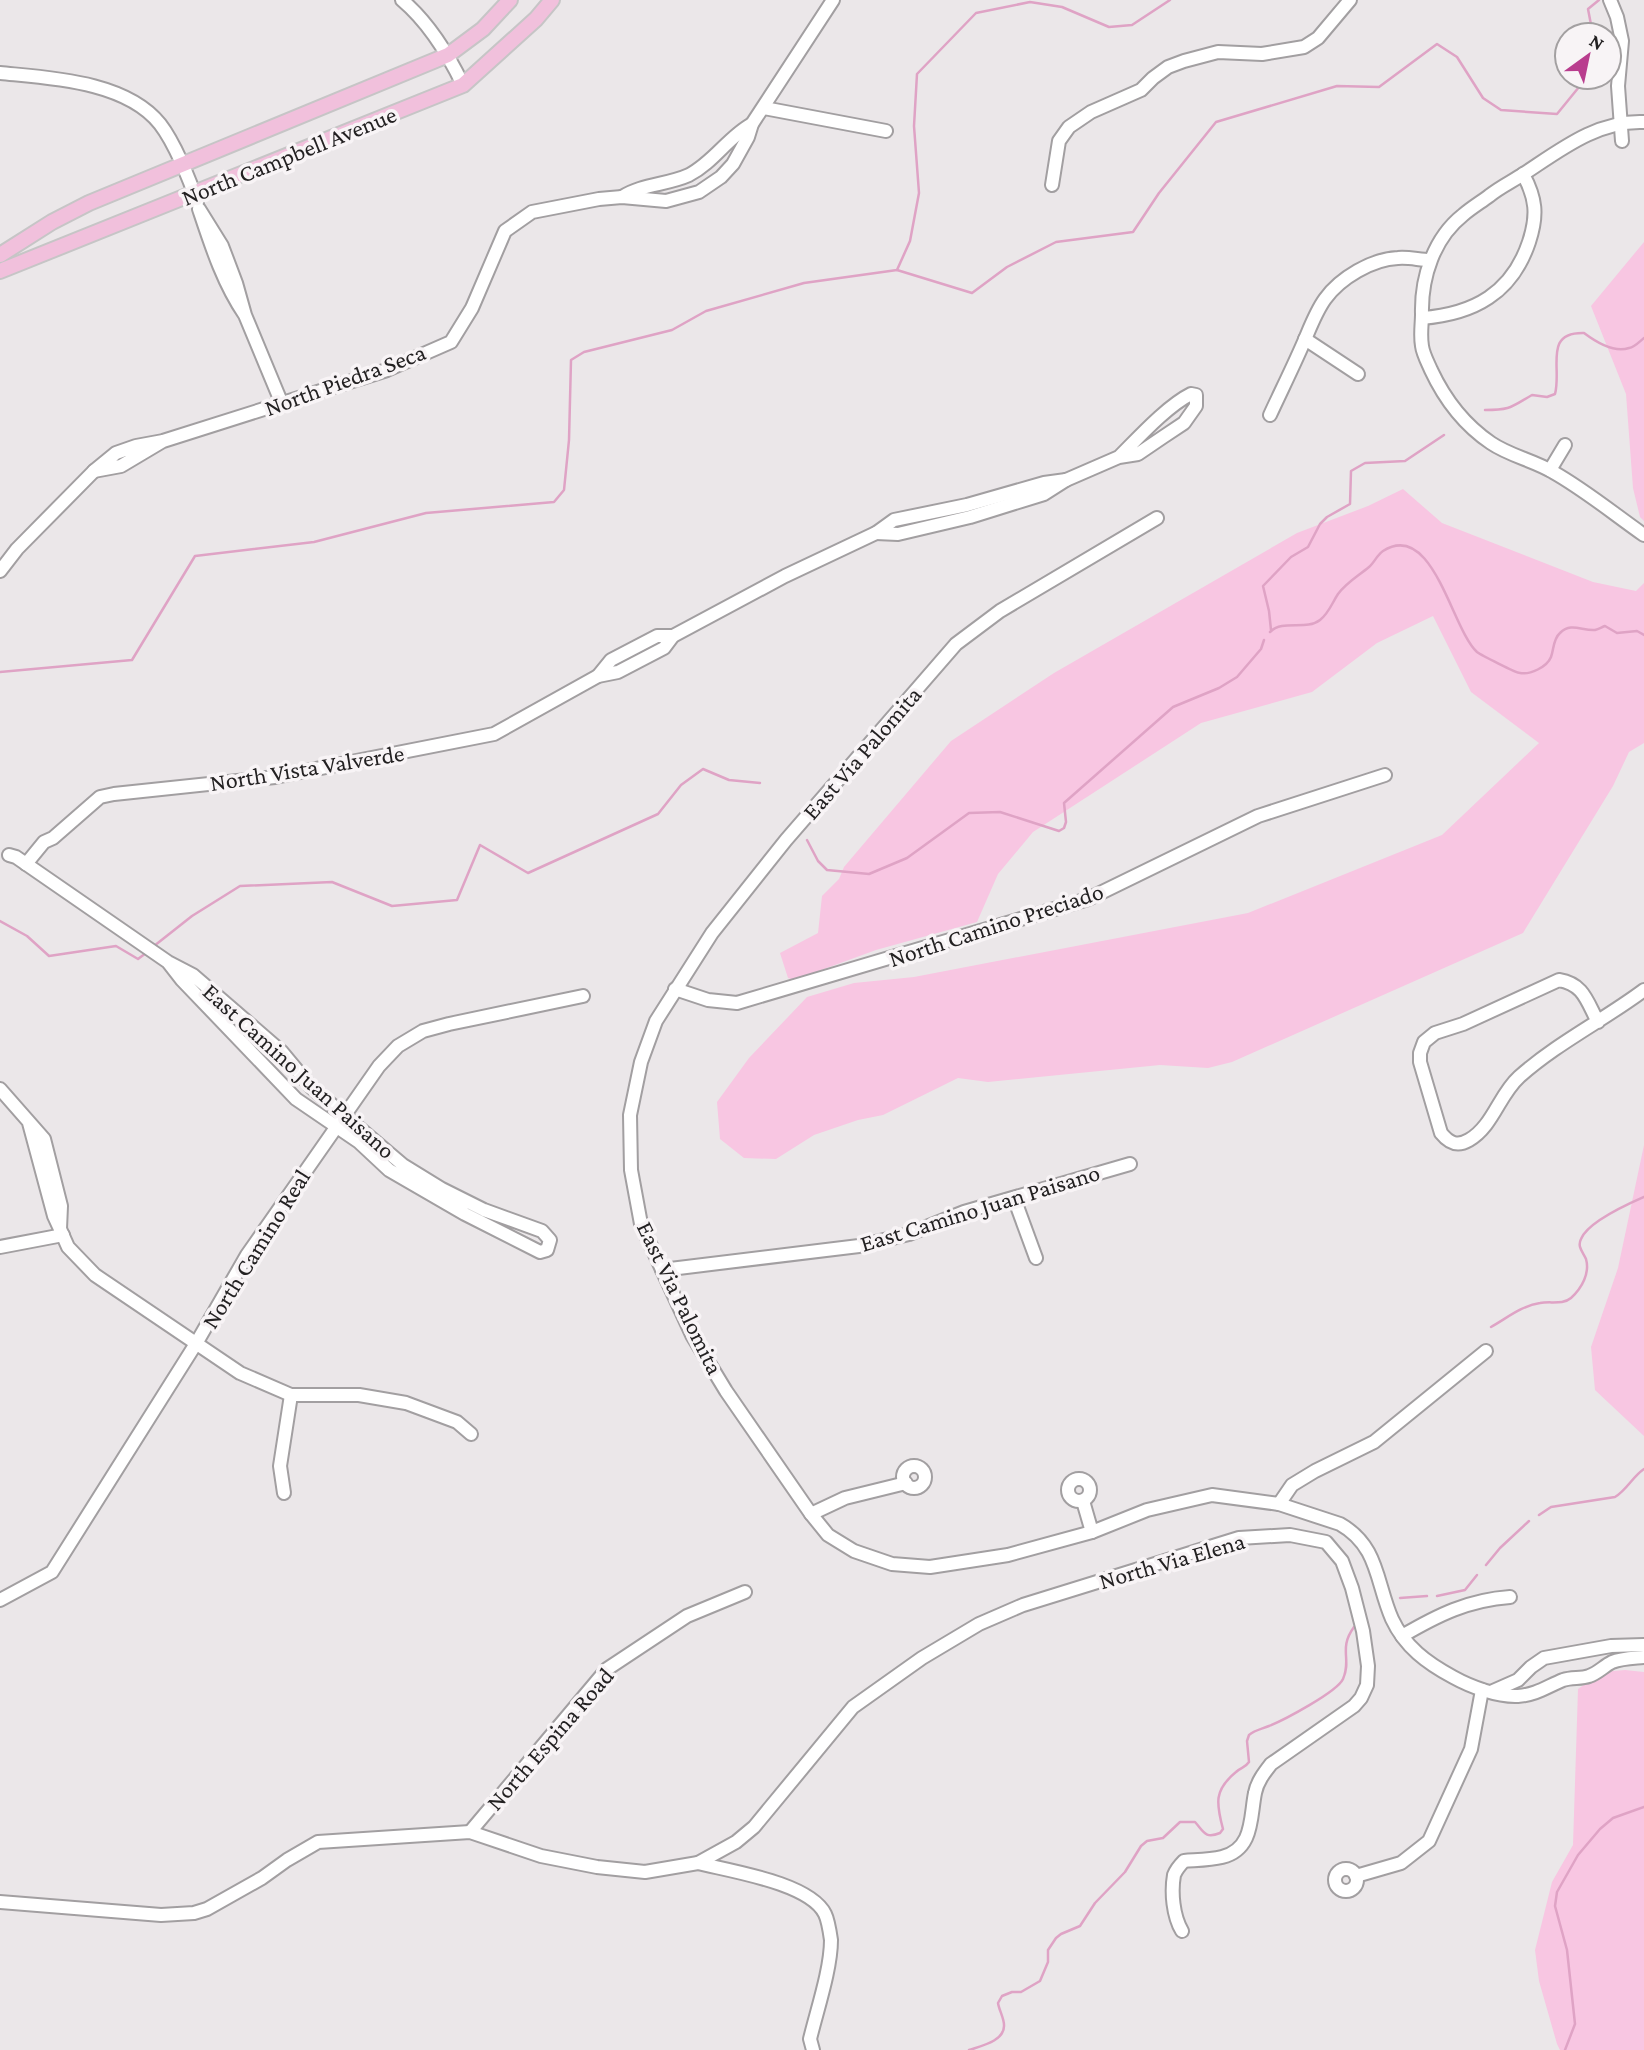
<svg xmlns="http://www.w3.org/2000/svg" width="1644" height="2050" font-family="'Crimson Pro',serif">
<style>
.green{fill:#f8c6e2}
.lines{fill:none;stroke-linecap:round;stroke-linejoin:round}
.stream{stroke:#dfa3c5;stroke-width:2.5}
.minor-casing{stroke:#a29fa1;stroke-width:16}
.major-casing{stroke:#c6c5c6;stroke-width:18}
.minor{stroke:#fff;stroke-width:12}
.major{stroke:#f1c0dc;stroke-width:14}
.labels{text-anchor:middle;stroke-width:7;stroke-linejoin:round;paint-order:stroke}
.street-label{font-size:24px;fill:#232122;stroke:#f8f4f6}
</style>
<rect width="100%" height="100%" fill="#ebe7e9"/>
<g class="green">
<polygon points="1644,242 1644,521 1640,517 1633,488 1626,394 1591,306"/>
<polygon points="1403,489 1442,523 1593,582 1636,591 1644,583 1644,743 1629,752 1613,786 1523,933 1232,1062 1208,1068 1160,1065 988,1082 958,1078 883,1115 858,1120 814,1135 776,1159 744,1158 720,1139 717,1102 749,1058 807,997 854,983 914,977 1248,913 1442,835 1539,743 1471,692 1433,616 1377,643 1312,692 1201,723 1033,832 998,874 977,922 876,950 794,980 788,978 780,953 818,933 822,896 839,879 844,867 951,741 1054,673 1297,533 1368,506"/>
<polygon points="1644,1145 1644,1436 1595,1390 1591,1347 1618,1268"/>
<polygon points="1625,1670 1644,1672 1644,2050 1560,2050 1557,2044 1539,1981 1535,1950 1552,1882 1573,1845 1578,1689 1602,1672"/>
</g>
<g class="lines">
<g class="stream">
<polyline points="1593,35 1588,9 1599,0"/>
<polyline points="897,270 972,293 1007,267 1056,242 1133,232 1159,193 1216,122 1337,86 1379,87 1437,44 1457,57 1483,98 1501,110 1557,114 1579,87 1582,77"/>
<path d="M1485 410C1511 410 1511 407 1532 395L1547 397 1555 394C1562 368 1543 332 1584 333 1596 342 1615 353 1629 348 1635 347 1640 341 1644 338"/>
<polyline points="1271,630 1269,611 1263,586 1291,557 1308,547 1320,524 1327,517 1350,504 1351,471 1365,463 1405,461 1444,435"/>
<path d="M1270 632C1283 619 1306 631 1320 620 1329 613 1332 603 1338 594 1347 582 1357 577 1369 567 1374 563 1377 555 1383 551 1433 519 1452 630 1477 652 1481 655 1516 673 1520 673 1530 675 1547 667 1551 657 1554 649 1553 639 1560 633 1571 622 1582 631 1595 630 1599 629 1602 627 1605 626L1617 633 1637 631 1644 635"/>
<polyline points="0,672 132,660 195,556 314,542 426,513 554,502 564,490 569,440 571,360 584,352 672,330 706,311 804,283 897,270 910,241 919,193 914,126 917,74 976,13 1030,2 1062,7 1109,27 1132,25 1170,0"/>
<polyline points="807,840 818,861 827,870 869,874 907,858 969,813 1000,812 1059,831 1064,828 1066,822 1064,803 1173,707 1219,688 1237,677 1261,649 1264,640"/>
<polyline points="0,921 27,936 49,956 116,946 138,959 146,953"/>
<polyline points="154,946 192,916 240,886 332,882 392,906 457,900 480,845 528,873 658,814 681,785 703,769 729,780 760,783"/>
<path d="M1491 1327C1507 1318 1521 1306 1540 1303 1550 1301 1563 1305 1571 1298 1582 1288 1590 1273 1586 1259 1583 1252 1577 1247 1581 1239 1588 1222 1628 1204 1644 1197"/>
<path d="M1539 1515 1551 1507 1615 1497C1627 1490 1633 1476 1644 1469"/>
<polyline points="1486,1565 1500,1548 1529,1521"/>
<polyline points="1437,1596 1465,1590 1477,1575"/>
<polyline points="1400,1598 1427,1596"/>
<path d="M969 2050C981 2046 1005 2041 1004 2025 1004 2018 999 2010 998 2003L1002 1996 1012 1992H1021L1040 1981 1048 1962V1950L1056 1938 1061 1934 1080 1926 1095 1903 1125 1872 1141 1846 1147 1841 1163 1838 1180 1822H1195C1204 1832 1205 1839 1220 1833L1223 1829C1216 1803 1214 1790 1236 1772 1241 1767 1245 1768 1249 1762L1247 1741 1249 1735C1255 1730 1262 1729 1269 1726 1284 1720 1337 1692 1343 1679 1352 1659 1338 1649 1354 1627"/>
<polyline points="1565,2050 1575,2024 1567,1950 1555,1906 1557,1892 1578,1855 1600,1829 1613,1818 1644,1807"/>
</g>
<defs>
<g id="minor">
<path d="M402 0C428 22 448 54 463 85"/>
<polyline points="1610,0 1617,17 1622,41 1618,86 1622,141"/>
<path d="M0 73C50 78 126 81 160 124 174 142 190 180 197 202"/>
<polyline points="764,108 886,131"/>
<path d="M1644 122C1598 120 1560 150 1525 173 1513 181 1500 187 1489 196 1481 202 1471 208 1463 215 1434 238 1421 277 1422 314 1422 324 1420 335 1422 346 1423 354 1428 363 1431 370 1445 400 1463 424 1491 443 1510 456 1533 460 1553 472 1585 490 1614 514 1644 535"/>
<polyline points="1052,185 1059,141 1069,127 1091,112 1141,90 1153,78 1168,67 1184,61 1218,52 1262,54 1304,47 1318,38 1350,0"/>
<path d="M622 197C642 184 667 185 689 175 714 162 729 136 752 124"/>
<path d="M245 315C223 283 211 245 199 209L222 246 236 283 245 315 282 404"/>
<path d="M1422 318C1474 314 1512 293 1529 242 1538 215 1536 198 1523 174"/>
<polyline points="1305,339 1358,374"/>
<path d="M1270 415C1282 389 1295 363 1306 337 1311 325 1317 310 1325 299 1340 278 1372 259 1398 258 1409 257 1420 260 1430 260"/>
<polyline points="163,441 121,466 94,471 116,453 136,446 163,441 387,370 451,342 472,308 505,231 532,212 599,199 622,197 666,201 699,192 721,177 733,164 748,137 752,124 833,0"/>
<polyline points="1550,470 1565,445"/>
<path d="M1157 518 1000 611 956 644 786 840 712 933 656 1021 641 1062 630 1115 631 1170 641 1224 692 1335 726 1391 811 1514 828 1535 854 1551 892 1564 930 1567 1008 1555 1092 1532 1147 1510 1212 1495 1279 1504 1340 1524C1379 1546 1376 1583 1392 1619 1405 1647 1427 1663 1453 1677 1471 1687 1498 1697 1518 1696 1536 1695 1548 1686 1563 1680 1572 1677 1581 1679 1589 1676 1598 1673 1604 1666 1612 1662 1622 1658 1634 1658 1644 1657"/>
<path d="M876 533 898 534 970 517 1044 494 1066 480 1119 457 1138 454 1163 437 1184 423 1196 406V395L1191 394C1167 406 1138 438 1119 457"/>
<polyline points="0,571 17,549 94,471"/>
<polyline points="598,676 611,660 657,636 673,636"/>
<polyline points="9,855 16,857 168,962 193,975 282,1052 311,1087 403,1165 442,1189 484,1210 542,1231 550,1240 547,1250 540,1252 465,1214 389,1170 359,1142 296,1099 182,980 168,962"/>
<polyline points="26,864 44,842 53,838 100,797 114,794 275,777 494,734 598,676 618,672 664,648 673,636 785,576 876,533 894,520 967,505 1044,483 1066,480"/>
<polyline points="675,989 708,1000 737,1003 1088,899 1258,816 1385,775"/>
<path d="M1598 1022C1587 1002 1584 984 1559 980L1463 1024 1435 1033 1424 1042 1420 1053V1062L1441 1133C1449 1143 1457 1147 1469 1140 1493 1126 1499 1095 1519 1077 1557 1043 1604 1020 1644 990"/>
<polyline points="0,1089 44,1139 61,1206 60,1229 54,1216 29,1123"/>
<polyline points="1014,1198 1036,1258"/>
<polyline points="60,1229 68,1247 95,1275 240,1373 291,1395 359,1395 406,1403 457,1422 471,1434"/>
<polyline points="0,1247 63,1235"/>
<polyline points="662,1270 859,1246 909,1234 964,1212 1130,1164"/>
<circle cx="914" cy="1477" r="11"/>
<circle cx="1079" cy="1490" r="11"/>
<polyline points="284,1493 280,1466 291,1395"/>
<polyline points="1083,1501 1092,1532"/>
<polyline points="1279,1504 1292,1485 1315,1471 1374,1442 1486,1351"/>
<polyline points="811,1514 845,1498 906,1483"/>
<polyline points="0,1600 52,1572 197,1342 247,1255 379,1066 398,1046 423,1031 449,1024 583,996"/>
<path d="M1402 1636C1438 1615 1468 1600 1510 1597"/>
<polyline points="1493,1691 1518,1680 1531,1667 1544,1658 1611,1646 1644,1645"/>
<polyline points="470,1832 607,1669 687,1616 745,1592"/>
<path d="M698 1863C730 1871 810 1883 825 1914 828 1920 830 1933 831 1940 831 1969 817 2010 810 2039L813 2050"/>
<circle cx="1346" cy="1880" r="11"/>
<polyline points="1356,1876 1401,1863 1429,1841 1471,1749 1482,1690"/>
<path d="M0 1902 161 1915 194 1913 207 1909 262 1878 287 1860 318 1842 470 1832 541 1856 597 1867 645 1872 698 1863 736 1842 754 1827 853 1707 922 1658 979 1624 1023 1605 1239 1538 1290 1535 1326 1542 1342 1561 1352 1588 1363 1631 1368 1666 1367 1685 1361 1698 1354 1706 1271 1764C1264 1773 1257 1782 1255 1793 1250 1817 1254 1849 1222 1857 1210 1860 1196 1860 1184 1861 1180 1865 1176 1870 1174 1875 1171 1892 1173 1916 1182 1931"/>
</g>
<g id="major">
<polyline points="0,255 52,222 89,203 448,55 483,29 510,0"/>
<polyline points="0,271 463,85 536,19 552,0"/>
</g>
</defs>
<use href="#minor" class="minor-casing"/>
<use href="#major" class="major-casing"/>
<use href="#minor" class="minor"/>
<use href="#major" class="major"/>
</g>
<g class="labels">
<g class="street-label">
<text transform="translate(289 156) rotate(-22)" y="8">North Campbell Avenue</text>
<text transform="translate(345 380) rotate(-20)" y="8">North Piedra Seca</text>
<text transform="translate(862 753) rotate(-49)" y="8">East Via Palomita</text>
<text transform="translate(307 768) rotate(-9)" y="8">North Vista Valverde</text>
<text transform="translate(996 925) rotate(-18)" y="8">North Camino Preciado</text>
<text transform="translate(299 1071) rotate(42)" y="8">East Camino Juan Paisano</text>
<text transform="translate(980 1208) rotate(-17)" y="8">East Camino Juan Paisano</text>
<text transform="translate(256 1249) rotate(-58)" y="8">North Camino Real</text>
<text transform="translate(680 1298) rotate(64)" y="8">East Via Palomita</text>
<text transform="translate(1172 1561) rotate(-16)" y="8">North Via Elena</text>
<text transform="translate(550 1739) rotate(-49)" y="8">North Espina Road</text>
</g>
</g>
<g transform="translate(1588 56) rotate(33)"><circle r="33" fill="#f8f4f6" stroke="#a3a0a1" stroke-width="2"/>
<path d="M0-5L12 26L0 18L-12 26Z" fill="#b93d8e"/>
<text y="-10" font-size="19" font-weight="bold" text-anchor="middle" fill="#232122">N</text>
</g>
</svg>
